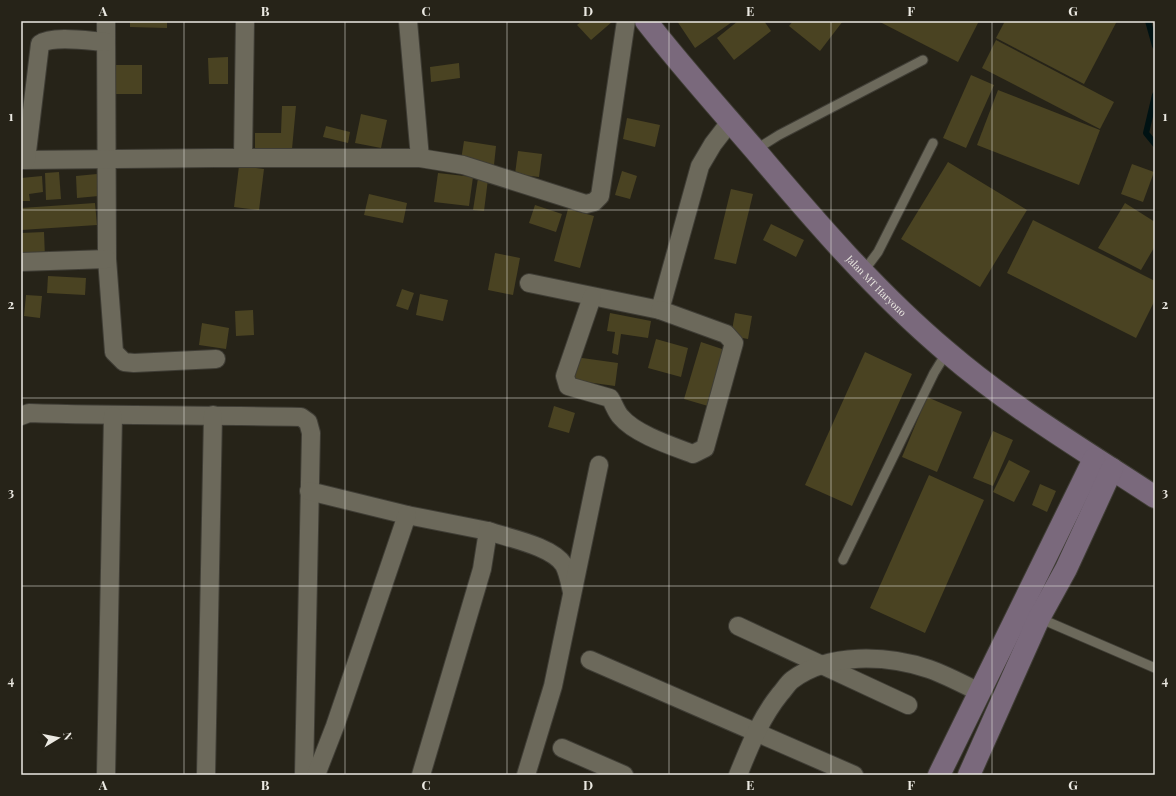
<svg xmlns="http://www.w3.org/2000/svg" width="1176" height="796" font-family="'Playfair Display',serif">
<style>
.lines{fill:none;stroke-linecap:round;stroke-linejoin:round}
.stream{stroke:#001213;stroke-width:6}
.building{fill:#4a4322}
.lane-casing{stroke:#3f3d35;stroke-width:11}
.street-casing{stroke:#3f3d35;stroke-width:20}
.secondary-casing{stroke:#3f3d35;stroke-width:24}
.lane{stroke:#6c695b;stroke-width:9}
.street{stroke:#6c695b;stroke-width:18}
.secondary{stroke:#7a697c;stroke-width:22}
.grid{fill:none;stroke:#ebe9e2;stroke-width:1;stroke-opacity:0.55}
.labels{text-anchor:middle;stroke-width:3;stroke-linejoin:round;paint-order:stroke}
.street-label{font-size:10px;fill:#ebe9e2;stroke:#262318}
.neatline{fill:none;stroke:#ebe9e2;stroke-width:1.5}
.grid-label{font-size:13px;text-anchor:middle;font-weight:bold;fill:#ebe9e2}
</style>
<rect width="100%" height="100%" fill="#262318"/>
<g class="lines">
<g class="stream">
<polyline points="1148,21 1155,46"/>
<polyline points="1155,95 1146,133 1155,144"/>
</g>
</g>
<g class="building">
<polygon points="130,21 167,21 167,28 130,27"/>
<polygon points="582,21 613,21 591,40 577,25"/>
<polygon points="677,21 732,21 732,22 695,48"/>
<polygon points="738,21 764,21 771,31 734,60 717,38"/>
<polygon points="793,21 843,21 820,51 789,26"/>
<polygon points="878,21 979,21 958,62"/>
<polygon points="1005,21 1117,21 1084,84 996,38"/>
<polygon points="996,40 1114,102 1100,129 982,68"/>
<polygon points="228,57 228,84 209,84 208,58"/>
<polygon points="459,63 460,78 431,82 430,67"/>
<rect x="115" y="65" width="27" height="29"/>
<polygon points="971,75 994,85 966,148 943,138"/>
<polygon points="998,90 1100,130 1079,185 977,145"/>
<polygon points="282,106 296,106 292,149 255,149 255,133 281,133"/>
<polygon points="361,114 387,120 381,148 355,143"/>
<polygon points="627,118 660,125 655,147 623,139"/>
<polygon points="326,126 350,132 348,143 323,137"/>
<polygon points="464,141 496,146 494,165 461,160"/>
<polygon points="518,151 542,154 539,177 515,174"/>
<polygon points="948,162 1027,210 980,287 901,239"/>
<polygon points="1132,164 1154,172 1143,202 1121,194"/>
<polygon points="239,166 264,169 259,210 234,207"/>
<polygon points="622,171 637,176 630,199 615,195"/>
<polygon points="59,172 61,199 46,200 45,173"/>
<polygon points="438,173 473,177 469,206 434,202"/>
<polygon points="97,174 99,196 77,198 76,176"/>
<polygon points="42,176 43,192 29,194 30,201 21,201 21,178"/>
<polygon points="478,178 488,179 484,211 473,210"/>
<polygon points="731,189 753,194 736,264 714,259"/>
<polygon points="369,194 407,203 403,223 364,215"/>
<polygon points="95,203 97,225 21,230 21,208"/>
<polygon points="1125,203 1155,222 1155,246 1141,270 1098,248"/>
<polygon points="535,205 562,214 556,232 529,223"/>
<polygon points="568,209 594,216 580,268 554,261"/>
<polygon points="1033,220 1155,281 1155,300 1136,338 1007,273"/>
<polygon points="771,224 804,240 796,257 763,240"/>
<polygon points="44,232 45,258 22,258 21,233"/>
<polygon points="495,253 520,258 513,295 488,290"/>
<polygon points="48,276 86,278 85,295 47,293"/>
<polygon points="402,289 414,293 408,310 396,306"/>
<polygon points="420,294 448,300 443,321 416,315"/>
<polygon points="26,295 42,296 40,318 24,316"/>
<polygon points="253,310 254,335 236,336 235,311"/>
<polygon points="610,313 651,321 648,338 621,334 618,355 612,353 615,332 607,331"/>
<polygon points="735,313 752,316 748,339 731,336"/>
<polygon points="202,323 229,328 226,349 199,345"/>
<polygon points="656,339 688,348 681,377 648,368"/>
<polygon points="701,342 725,350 708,406 684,399"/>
<polygon points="865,352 912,374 852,506 805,485"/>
<polygon points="575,357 618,363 615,386 572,380"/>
<polygon points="927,397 962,412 937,472 902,457"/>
<polygon points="554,406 575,413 569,433 548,427"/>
<polygon points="993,431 1013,440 993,486 973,478"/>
<polygon points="1009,460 1030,471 1014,502 993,492"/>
<polygon points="929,475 984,500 925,633 870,608"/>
<polygon points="1040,484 1056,491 1047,512 1032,505"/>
</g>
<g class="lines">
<defs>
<g id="lane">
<polyline points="755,150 779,135 923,60"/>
<polyline points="863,272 878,252 933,143"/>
<polyline points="843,560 934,373 947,352"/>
<polyline points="1039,618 1155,668"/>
</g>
<g id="street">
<polyline points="106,21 107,259 114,352 124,362 134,363 216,359"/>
<polyline points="408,21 420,158"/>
<polyline points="243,158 245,21"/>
<polyline points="21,160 214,158 420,158 463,165 586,204 594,202 600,196 626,21"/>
<path d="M26 160 40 44C53 35 89 41 106 42"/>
<polyline points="21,262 107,259"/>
<polyline points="529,283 660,310 700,166 713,144 730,122"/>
<path d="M592 297 565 376 568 386 610 398C614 404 616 412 621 417 635 434 672 446 693 454L705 448 734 343 726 334 660 310"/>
<path d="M21 416 29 413C119 416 210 415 301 417L308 422 311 433 304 775"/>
<polyline points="309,491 407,515 488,531"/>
<polyline points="738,626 908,705"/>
<polyline points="590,660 854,775"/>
<polyline points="562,748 624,775"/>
<polyline points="106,775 113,416"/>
<polyline points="206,775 213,415"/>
<polyline points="316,775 335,726 407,515"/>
<path d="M421 775 482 569 488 531C508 538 552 546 564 565 568 572 570 584 572 592"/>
<polyline points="526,775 553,686 599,465"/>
<path d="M738 775C750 746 760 719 780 694 784 690 787 684 792 680 829 652 887 655 929 669 946 675 963 684 979 692"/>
</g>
<g id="secondary">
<path id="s1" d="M646 21C681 66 718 107 755 150 815 221 876 292 947 352 1011 407 1085 451 1155 497"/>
<polyline points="939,775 1094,459"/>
<polyline points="969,775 1039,618 1066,569 1112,469"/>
</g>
</defs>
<use href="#lane" class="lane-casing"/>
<use href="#street" class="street-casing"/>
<use href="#secondary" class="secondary-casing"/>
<use href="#lane" class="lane"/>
<use href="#street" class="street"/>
<use href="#secondary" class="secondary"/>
</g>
<path class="grid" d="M184 21V775M345 21V775M507 21V775M669 21V775M831 21V775M992 21V775M21 210H1155M21 398H1155M21 586H1155"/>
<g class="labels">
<g class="street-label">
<text dy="4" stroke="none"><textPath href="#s1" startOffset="351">Jalan MT Haryono</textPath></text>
</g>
</g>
<rect width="1176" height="796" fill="none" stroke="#262318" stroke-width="44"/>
<g transform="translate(58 738) rotate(80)" stroke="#262318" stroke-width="3" paint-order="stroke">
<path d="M0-3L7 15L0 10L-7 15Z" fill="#ebe9e2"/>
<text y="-6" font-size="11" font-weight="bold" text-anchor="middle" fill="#ebe9e2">N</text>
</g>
<rect x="22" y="22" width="1132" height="752" class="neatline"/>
<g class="grid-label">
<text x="103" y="16">A</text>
<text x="265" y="16">B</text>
<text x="426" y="16">C</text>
<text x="588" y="16">D</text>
<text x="750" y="16">E</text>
<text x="911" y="16">F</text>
<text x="1073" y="16">G</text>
<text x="11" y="121">1</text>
<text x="1165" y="121">1</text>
<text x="11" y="309">2</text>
<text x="1165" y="309">2</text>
<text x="11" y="497">3</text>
<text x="1165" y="497">3</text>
<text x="11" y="685">4</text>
<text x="1165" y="685">4</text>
<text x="103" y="790">A</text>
<text x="265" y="790">B</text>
<text x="426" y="790">C</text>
<text x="588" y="790">D</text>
<text x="750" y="790">E</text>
<text x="911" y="790">F</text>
<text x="1073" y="790">G</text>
</g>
</svg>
